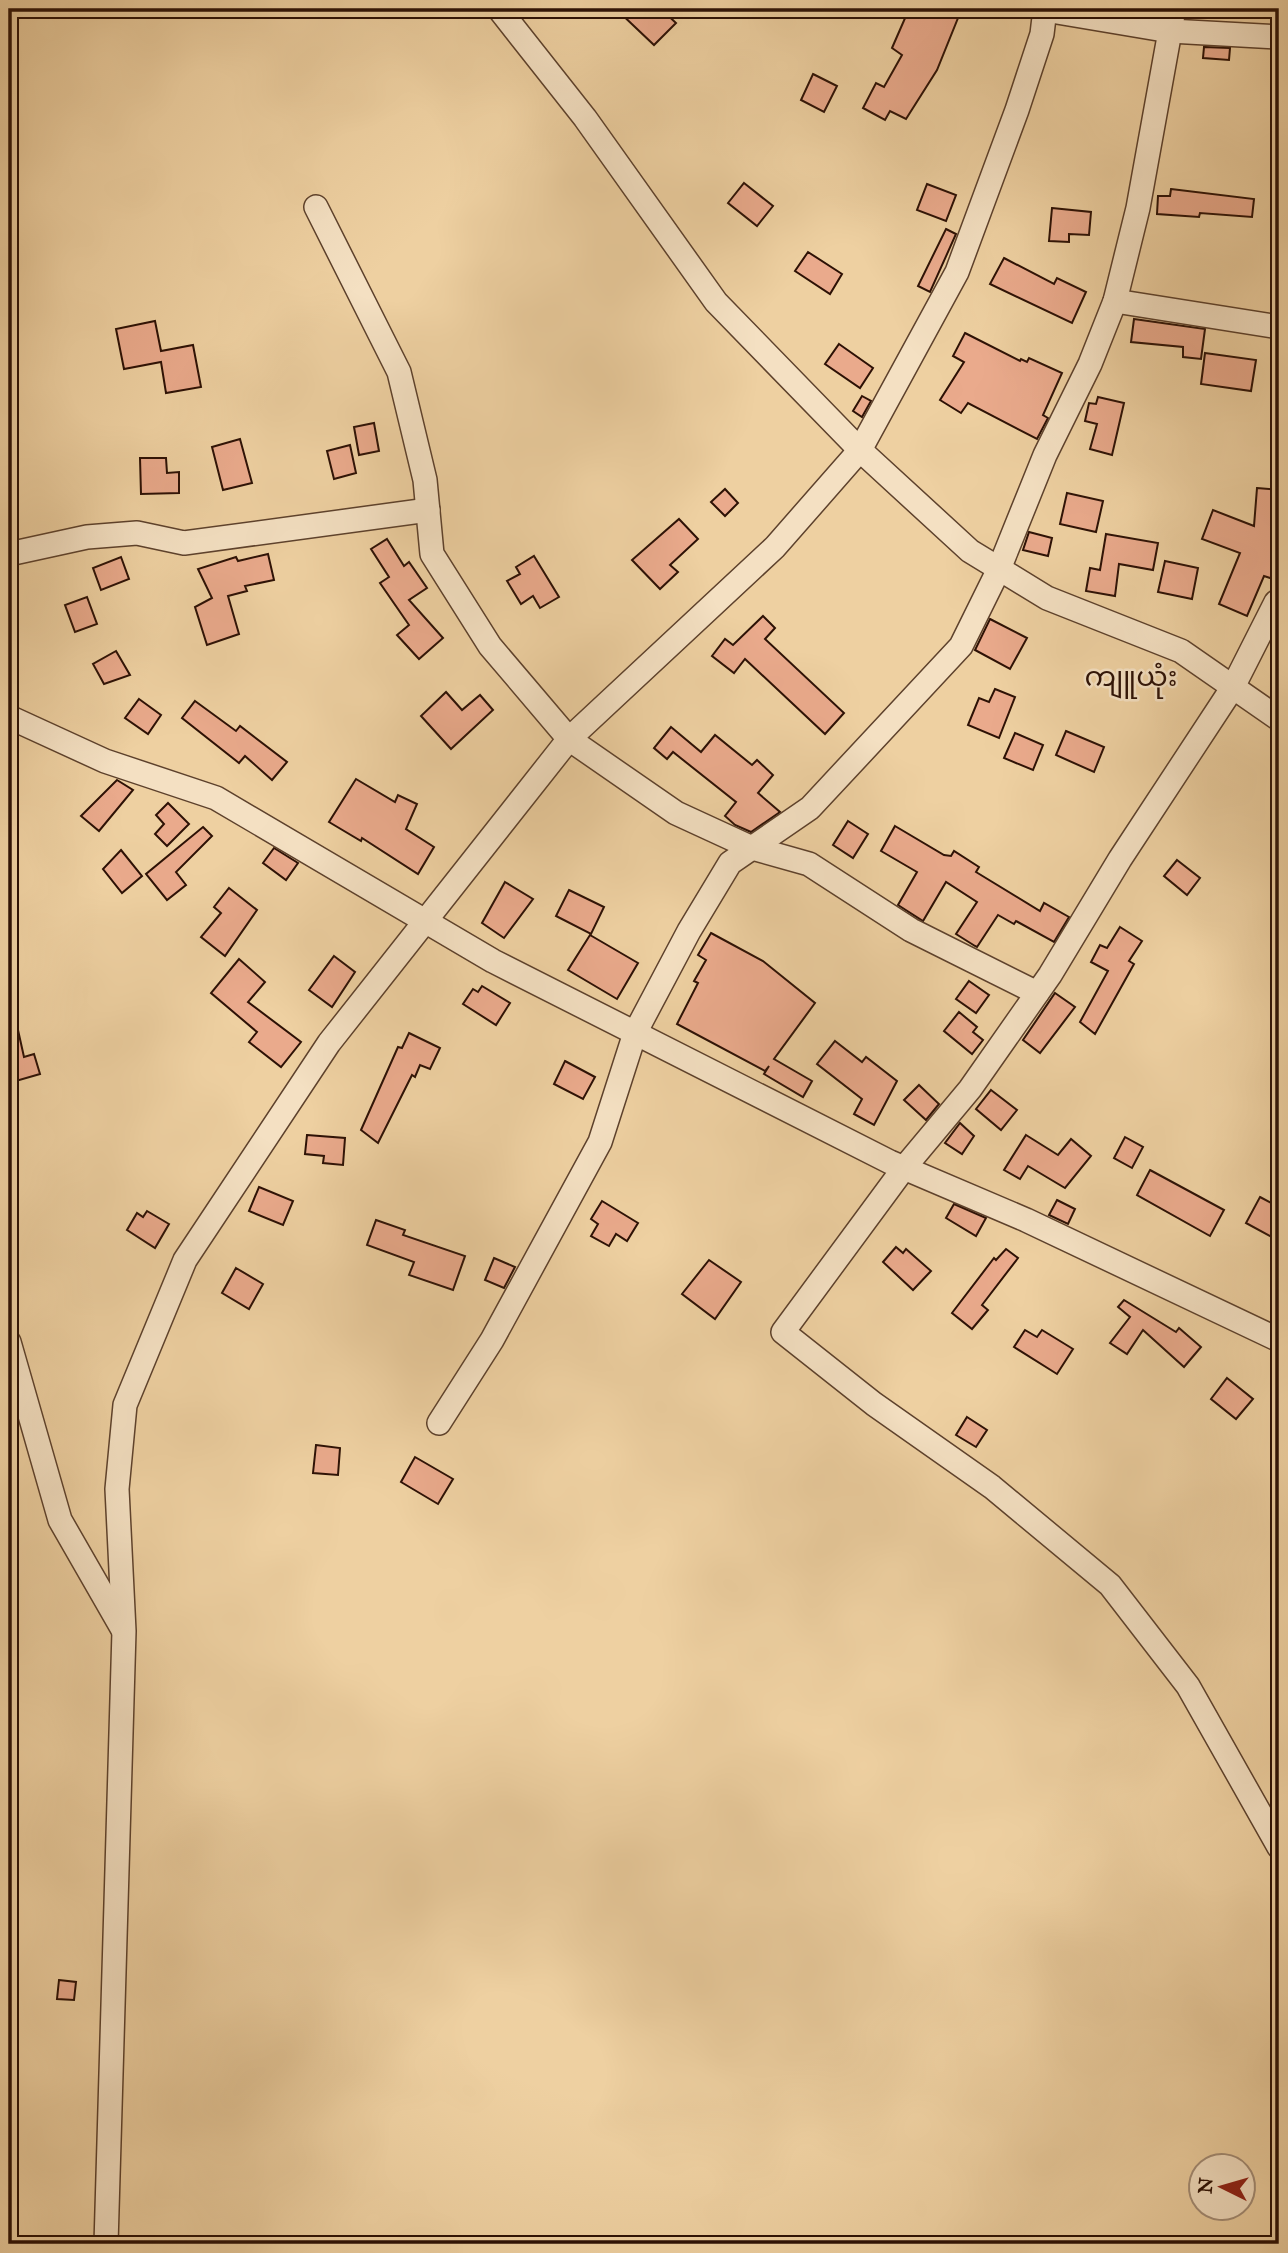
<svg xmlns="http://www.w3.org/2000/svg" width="1288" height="2253" font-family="'IM FELL Great Primer','Noto Sans Myanmar',serif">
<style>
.building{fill:#eaaa8c;stroke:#2d1105;stroke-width:2}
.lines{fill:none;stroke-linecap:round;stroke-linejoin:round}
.minor-casing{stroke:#5d412c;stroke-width:26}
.minor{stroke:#f4e0c2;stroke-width:23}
.labels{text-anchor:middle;stroke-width:5;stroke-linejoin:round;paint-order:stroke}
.quarter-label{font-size:28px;fill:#2d1105;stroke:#f4e0c2}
</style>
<rect width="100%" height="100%" fill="#eed0a1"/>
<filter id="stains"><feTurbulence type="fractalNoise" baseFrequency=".00286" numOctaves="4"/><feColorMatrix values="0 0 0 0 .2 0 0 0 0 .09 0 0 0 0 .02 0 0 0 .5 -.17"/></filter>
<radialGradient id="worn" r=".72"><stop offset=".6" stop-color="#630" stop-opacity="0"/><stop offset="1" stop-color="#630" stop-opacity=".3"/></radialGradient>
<g class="building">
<polygon points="616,9 661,9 676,23 654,45"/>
<polygon points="909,9 951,9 960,13 937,70 906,119 890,111 885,120 863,108 876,83 884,87 902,55 892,48"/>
<polygon points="1204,47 1230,48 1229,60 1203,58"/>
<polygon points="813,74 837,86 824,112 801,100"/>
<polygon points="744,183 773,206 757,226 728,203"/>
<polygon points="927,184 956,195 946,221 917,210"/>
<polygon points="1171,189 1254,199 1252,217 1200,213 1199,217 1157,214 1158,196 1170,196"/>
<polygon points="1052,208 1091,212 1089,235 1069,234 1069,242 1049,241"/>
<polygon points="946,229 956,234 930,292 918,286"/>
<polygon points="808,252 842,274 830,294 795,271"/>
<polygon points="1004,258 1054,284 1057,278 1086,292 1072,323 990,284"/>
<polygon points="1134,319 1205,329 1201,359 1183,357 1183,347 1131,342"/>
<polygon points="155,321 161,351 193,345 201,387 166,393 161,362 124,369 116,329"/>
<polygon points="965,333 1020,361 1021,359 1027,362 1029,358 1062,373 1043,415 1048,418 1037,439 968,403 961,413 940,400 964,362 953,356"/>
<polygon points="839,344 873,368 860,388 825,364"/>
<polygon points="1205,353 1256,360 1251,391 1201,384"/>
<polygon points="862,396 871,401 862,417 853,411"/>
<polygon points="1098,397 1124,403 1112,455 1090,449 1097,424 1085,421 1089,403 1096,404"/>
<polygon points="374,423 379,451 359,455 354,427"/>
<polygon points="240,439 252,483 223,490 212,447"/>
<polygon points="350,445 356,473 334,479 327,451"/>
<polygon points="140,458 166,458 167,473 179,472 179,493 141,494"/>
<polygon points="1257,488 1279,490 1279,581 1264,576 1247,616 1219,604 1240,553 1202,539 1213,510 1254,526"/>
<polygon points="725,489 738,503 725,516 711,502"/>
<polygon points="1067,493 1103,501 1096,532 1060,524"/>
<polygon points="679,519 698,539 670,565 678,572 660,589 632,560"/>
<polygon points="1029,532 1052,538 1048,556 1023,550"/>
<polygon points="1106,534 1158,543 1153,570 1119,564 1115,596 1086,591 1090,568 1100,570"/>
<polygon points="387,539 404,566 409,562 427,588 409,600 443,638 419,659 397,635 409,625 380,583 389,577 371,549"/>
<polygon points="268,554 274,580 245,586 247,591 228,596 239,634 207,645 195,607 212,598 198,569 236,557 238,561"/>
<polygon points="534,556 559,597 540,608 533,596 521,604 507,581 520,574 516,567"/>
<polygon points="121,557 129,579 101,590 93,568"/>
<polygon points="1165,561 1198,568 1192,599 1158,592"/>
<polygon points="87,597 97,624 75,632 65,605"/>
<polygon points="763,616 775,628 765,639 844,713 825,734 745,659 734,673 712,656 725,639 733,645"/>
<polygon points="990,619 1027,638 1010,669 975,650"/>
<polygon points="116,651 130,675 104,684 93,664"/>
<polygon points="995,689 1015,697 999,738 968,725 979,698 989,702"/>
<polygon points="446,692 462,710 480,695 493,710 451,749 421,716"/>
<polygon points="139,699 161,715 148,734 125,718"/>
<polygon points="195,701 236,731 240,726 287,762 272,780 245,756 239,763 182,718"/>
<polygon points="671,727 701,752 715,735 752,765 757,760 773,775 758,793 780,812 751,832 735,825 725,816 736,802 673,752 667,759 654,748"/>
<polygon points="1066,731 1104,747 1094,772 1056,755"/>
<polygon points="1015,733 1043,745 1033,770 1004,758"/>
<polygon points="356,779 395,802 398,795 417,804 406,829 434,847 418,874 362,838 361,841 329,822"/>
<polygon points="117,780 133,790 99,831 81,816"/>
<polygon points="168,803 189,824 167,846 155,834 164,824 156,815"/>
<polygon points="848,821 868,834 853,858 833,845"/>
<polygon points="895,826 944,855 951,856 954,851 979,867 976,872 1040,911 1044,903 1069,917 1054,942 1016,921 1014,924 998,915 977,947 975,946 956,934 977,902 946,882 923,921 898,905 917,872 881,851"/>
<polygon points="203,827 212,836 176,872 186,885 167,900 146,874"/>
<polygon points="274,848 298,863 286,880 263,863"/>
<polygon points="121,850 142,876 122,893 103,869"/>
<polygon points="1177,860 1200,878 1187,895 1164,876"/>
<polygon points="505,882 533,899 504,938 482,923"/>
<polygon points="229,888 257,910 225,956 201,937 221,913 214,907"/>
<polygon points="569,890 604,907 591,934 556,916"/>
<polygon points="1120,927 1142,941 1129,961 1134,964 1095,1034 1080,1022 1108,971 1091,962 1100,945 1107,948"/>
<polygon points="711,933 763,961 815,1003 774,1059 812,1081 803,1097 764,1074 769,1066 765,1071 677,1024 698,983 694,981 706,960 698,955"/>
<polygon points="590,935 638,963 617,999 568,970"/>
<polygon points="334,956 355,972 332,1007 309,990"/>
<polygon points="239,959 265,982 248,1002 301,1042 281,1067 249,1042 257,1032 211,993"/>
<polygon points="969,981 989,995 976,1013 956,999"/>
<polygon points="482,986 510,1003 496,1025 463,1004 473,989 478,992"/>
<polygon points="1055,993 1075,1007 1040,1053 1023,1040"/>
<polygon points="959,1012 977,1027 973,1032 983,1040 972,1054 944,1031"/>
<polygon points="16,1021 24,1057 34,1054 40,1074 9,1083 9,1022"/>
<polygon points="409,1033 440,1048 430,1069 420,1065 415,1077 412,1075 378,1143 361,1130 398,1047 402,1048"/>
<polygon points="835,1041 862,1062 866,1057 897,1081 874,1125 854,1114 862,1099 817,1064"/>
<polygon points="565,1061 595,1077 583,1099 554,1084"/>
<polygon points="919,1085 939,1104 926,1120 904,1100"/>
<polygon points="991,1090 1017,1110 1001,1130 976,1109"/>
<polygon points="960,1123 974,1136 962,1154 945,1143"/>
<polygon points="307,1135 345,1138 343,1165 323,1163 324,1156 305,1154"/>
<polygon points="1026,1135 1058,1155 1071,1139 1091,1156 1065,1188 1028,1166 1020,1179 1004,1170"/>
<polygon points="1125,1137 1143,1147 1132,1168 1114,1158"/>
<polygon points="1150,1170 1224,1210 1210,1236 1137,1195"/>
<polygon points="259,1187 293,1201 283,1225 249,1211"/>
<polygon points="1260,1197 1279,1207 1279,1241 1246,1223"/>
<polygon points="1057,1200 1075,1209 1068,1224 1049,1215"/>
<polygon points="602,1201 638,1223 627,1241 616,1234 609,1246 591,1236 598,1224 591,1219"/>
<polygon points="954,1204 986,1218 976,1236 946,1218"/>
<polygon points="147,1211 169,1224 155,1248 127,1230 137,1213 143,1217"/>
<polygon points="376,1220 405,1230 403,1235 465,1256 453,1290 409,1275 414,1262 367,1245"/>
<polygon points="896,1247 903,1253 906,1249 931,1271 913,1290 883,1262"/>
<polygon points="1006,1249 1018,1258 982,1305 988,1310 972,1329 952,1313 994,1258 996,1260"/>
<polygon points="494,1258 515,1267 504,1288 485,1280"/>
<polygon points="709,1260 741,1282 715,1319 682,1294"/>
<polygon points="236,1268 263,1284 249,1309 222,1293"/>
<polygon points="1124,1300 1176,1332 1179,1328 1201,1347 1184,1367 1143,1330 1127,1354 1110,1343 1130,1317 1118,1307"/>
<polygon points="1025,1330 1037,1337 1042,1330 1073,1349 1057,1374 1014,1347"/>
<polygon points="1227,1378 1253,1399 1236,1419 1211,1399"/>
<polygon points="967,1417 987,1430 976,1447 956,1435"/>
<polygon points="316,1445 340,1448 338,1475 313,1473"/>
<polygon points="415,1457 453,1479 438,1504 401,1482"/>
<polygon points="59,1980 76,1982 74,2000 57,1999"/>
</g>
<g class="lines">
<defs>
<g id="minor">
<polyline points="499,9 585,118 716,302 860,450 970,551 1047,598 1181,651 1279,719"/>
<polyline points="1039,9 1170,31 1279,37"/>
<polyline points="316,207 399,372 425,480 432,554 490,646 569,739 676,813 752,848 809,864 911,930 1037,993"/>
<polyline points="1115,301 1279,327"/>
<polyline points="9,554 87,537 137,533 184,543 428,510"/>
<polyline points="1276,602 1233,687 1120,859 1050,975 970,1089 904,1168 783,1332 874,1404 992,1487 1110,1585 1188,1686 1279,1847"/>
<polyline points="9,717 105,761 216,798 493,961 890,1162 1026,1220 1279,1340"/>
<polyline points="9,1342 60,1520 122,1628"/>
<polyline points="439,1423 492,1340 600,1142 635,1033 689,931 730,863 810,808 961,646 999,569 1045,455 1090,364 1115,301 1138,208 1174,9"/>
<polyline points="106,2244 124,1631 117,1489 125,1405 185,1260 329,1043 569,739 775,547 860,450 957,272 1017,110 1042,34 1045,9"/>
</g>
</defs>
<use href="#minor" class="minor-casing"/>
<use href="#minor" class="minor"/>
</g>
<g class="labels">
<g class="quarter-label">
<text x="1131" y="686">ကျူယုံး</text>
</g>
</g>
<rect width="1288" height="2253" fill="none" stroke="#eed0a1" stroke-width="35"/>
<rect x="10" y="10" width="1267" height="2232" fill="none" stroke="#2d1105" stroke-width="3.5"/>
<rect x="18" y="18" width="1253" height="2218" fill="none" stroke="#2d1105" stroke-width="2"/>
<g transform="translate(1222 2187) rotate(275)"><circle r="33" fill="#f4e0c2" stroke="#a48d76" stroke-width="2"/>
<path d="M0-5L12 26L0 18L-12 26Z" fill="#8f2418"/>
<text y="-10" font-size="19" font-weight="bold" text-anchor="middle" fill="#2d1105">N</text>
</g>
<rect width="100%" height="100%" filter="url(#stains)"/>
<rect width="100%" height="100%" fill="url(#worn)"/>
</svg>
